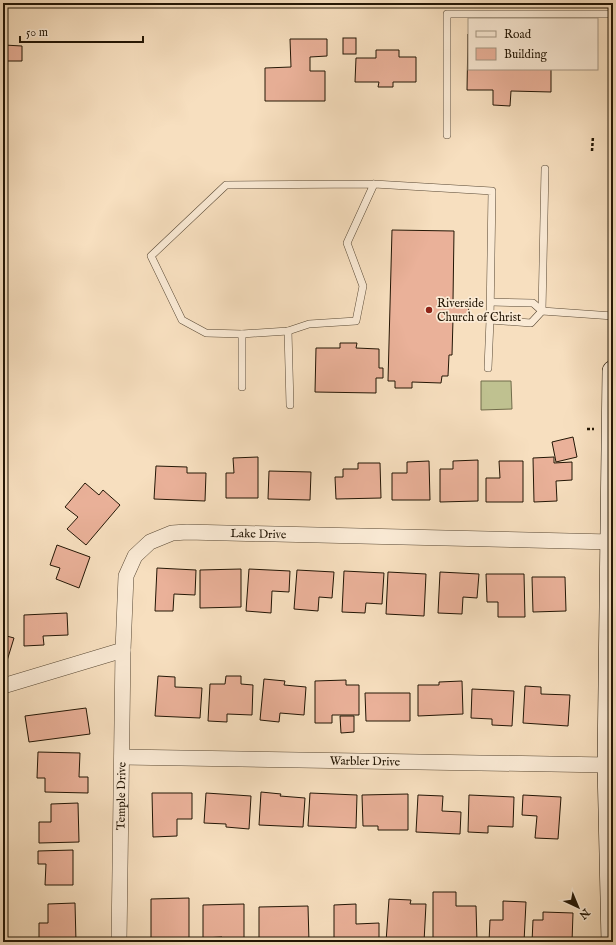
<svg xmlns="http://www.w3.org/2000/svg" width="616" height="945" font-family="'IM FELL English',serif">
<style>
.green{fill:#bfc190;stroke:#716c4a}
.building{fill:#eab199;stroke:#231605}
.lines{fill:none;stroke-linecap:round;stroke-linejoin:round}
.service-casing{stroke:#584834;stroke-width:8}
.minor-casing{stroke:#584834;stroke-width:16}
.secondary-casing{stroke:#231605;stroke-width:22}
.path{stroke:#231605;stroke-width:2.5;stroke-dasharray:3 2;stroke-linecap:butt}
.service{stroke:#faead5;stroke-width:7}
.minor{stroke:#faead5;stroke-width:15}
.secondary{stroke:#faead5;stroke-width:21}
.poi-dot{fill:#8f2418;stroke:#faead5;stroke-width:1.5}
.labels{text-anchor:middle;stroke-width:3.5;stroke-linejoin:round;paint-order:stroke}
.poi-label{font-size:12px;fill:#231605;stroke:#faead5;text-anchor:start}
.street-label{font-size:12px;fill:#231605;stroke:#faead5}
</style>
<rect width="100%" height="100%" fill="#f7dfbf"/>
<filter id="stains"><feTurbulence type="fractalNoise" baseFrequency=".005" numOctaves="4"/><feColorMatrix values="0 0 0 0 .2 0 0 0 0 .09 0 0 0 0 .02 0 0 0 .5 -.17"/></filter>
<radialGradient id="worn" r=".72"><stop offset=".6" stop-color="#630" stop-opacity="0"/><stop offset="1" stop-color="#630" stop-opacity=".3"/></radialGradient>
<polygon class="green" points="481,381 511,381 512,409 481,410"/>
<g class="building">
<polygon points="468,34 469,69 551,69 551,92 511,91 510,106 493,105 493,90 467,90"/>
<rect x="343" y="38" width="13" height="16"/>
<polygon points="290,39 327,39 327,56 310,57 310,71 325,71 325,101 265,101 265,68 291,67"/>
<polygon points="4,45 22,46 22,61 3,61"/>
<polygon points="376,50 399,50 399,57 416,57 416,82 393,82 393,87 378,87 379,82 355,82 356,58 376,58"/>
<polygon points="392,230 454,231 453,301 469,302 468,319 453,319 452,355 449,355 448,376 442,376 441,383 412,382 412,388 395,388 395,381 388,381"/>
<polygon points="3,304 6,304 3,324"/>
<polygon points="340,343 357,343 356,348 379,349 379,368 383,368 383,378 376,378 376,393 315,392 316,348 340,348"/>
<polygon points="573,437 577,457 556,462 552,442"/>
<polygon points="258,457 258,498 226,498 226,473 234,473 233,458"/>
<polygon points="554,457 554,463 572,462 572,480 556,481 557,501 534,502 533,458"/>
<polygon points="478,460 478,501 440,502 440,469 453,469 453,461"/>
<polygon points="429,461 430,500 392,500 392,473 407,473 407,462"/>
<polygon points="499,461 523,461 523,502 486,502 486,478 500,478"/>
<polygon points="358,463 380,463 381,498 336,499 335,477 343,477 343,469 358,469"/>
<polygon points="156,466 187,467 187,473 206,473 205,501 154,499"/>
<polygon points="269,471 311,472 310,500 268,499"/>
<polygon points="85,483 99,495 103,490 120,505 86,545 67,529 78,517 65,507"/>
<polygon points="57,545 90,557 79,588 56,579 60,568 50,565"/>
<polygon points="157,568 196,570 195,595 174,594 173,611 155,611"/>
<polygon points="241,569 241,607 200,608 200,570"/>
<polygon points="249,569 290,571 289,592 272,591 271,613 246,611"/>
<polygon points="297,570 334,572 332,598 319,597 318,611 294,609"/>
<polygon points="344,571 384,573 382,604 366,603 365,613 342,612"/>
<polygon points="388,572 426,574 424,616 386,614"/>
<polygon points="440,572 479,574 477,598 463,597 462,614 438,613"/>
<polygon points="486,574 524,574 525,617 498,617 498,602 487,602"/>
<polygon points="532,577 565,577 566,611 533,612"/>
<polygon points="67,613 68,635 43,636 44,645 24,646 24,615"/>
<polygon points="3,635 14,638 6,664 3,663"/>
<polygon points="158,676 175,677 175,687 202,688 200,718 155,716"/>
<polygon points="226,676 241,676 241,684 253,685 252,715 227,714 227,722 208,721 210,684 225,684"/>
<polygon points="264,679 285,681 284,685 306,687 304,715 280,713 279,722 260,720"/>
<polygon points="346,680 346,685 359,685 359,715 332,715 332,723 315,723 315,681"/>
<polygon points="462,681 463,714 418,716 418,685 439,685 439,682"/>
<polygon points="525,686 541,687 541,694 570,695 568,726 523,723"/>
<polygon points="472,689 514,691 512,726 492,725 492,719 471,718"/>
<polygon points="365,693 410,693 410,721 366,721"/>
<polygon points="86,708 90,734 29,742 25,716"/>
<polygon points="340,716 354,716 354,732 341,733"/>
<polygon points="38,752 80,753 79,777 88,777 88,793 45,792 45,778 37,778"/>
<polygon points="261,792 281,794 280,796 305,798 303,827 259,825"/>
<polygon points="152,793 192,793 192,819 177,819 177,836 153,837"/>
<polygon points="206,793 251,796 249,829 226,827 226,824 204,823"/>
<polygon points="310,793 357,795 356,828 308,826"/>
<polygon points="408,794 408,830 378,830 378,826 363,826 362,795"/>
<polygon points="418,795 443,796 442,811 461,812 460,834 416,832"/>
<polygon points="469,795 514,797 513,827 488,826 488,833 468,832"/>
<polygon points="523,795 561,797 558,839 535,838 537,816 522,815"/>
<polygon points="78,803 79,842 39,843 39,822 51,822 51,804"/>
<polygon points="73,850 73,885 45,885 46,864 38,864 38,851"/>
<polygon points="433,892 456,892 456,906 476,906 477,942 433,942"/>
<polygon points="189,898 189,939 151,940 151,899"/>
<polygon points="389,899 411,900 410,904 426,904 424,942 386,942"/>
<polygon points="503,901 526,902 524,942 489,942 490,920 503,920"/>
<polygon points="75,903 76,942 49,942 49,940 39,940 39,923 48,923 48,904"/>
<polygon points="244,904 244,939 222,939 222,937 203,938 203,905"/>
<polygon points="356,904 356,924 379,923 379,942 334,942 334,905"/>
<polygon points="308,906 309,942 259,942 259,907"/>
<polygon points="543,912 573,913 572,942 532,942 533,920 543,920"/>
</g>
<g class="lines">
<defs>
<g id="service">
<polyline points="447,135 447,14 613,14"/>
<polyline points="374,184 347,243 363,286 356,321 309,324 288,331 242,334 206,333 182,320 151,256 226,185 374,184 492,191 490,320 488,368"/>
<polyline points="491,302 533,303 542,311 613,316"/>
<polyline points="490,320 531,323 542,311 545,169"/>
<polyline points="288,331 290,405"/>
<polyline points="242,387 242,334"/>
</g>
<g id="minor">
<path id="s1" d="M3 686 123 650 126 576 135 556 150 542 172 533 187 532 611 542"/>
<path id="s2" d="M122 757 608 765"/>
<path id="s3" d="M119 942 123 650"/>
</g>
<polyline id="secondary" points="612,942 608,765 613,371"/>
</defs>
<use href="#service" class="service-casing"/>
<use href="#minor" class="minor-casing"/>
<use href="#secondary" class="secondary-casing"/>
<g class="path">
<polyline points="592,151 593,136"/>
<polyline points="587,429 594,429"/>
</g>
<use href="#service" class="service"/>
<use href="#minor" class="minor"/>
<use href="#secondary" class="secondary"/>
</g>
<circle class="poi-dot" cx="429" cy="310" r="4"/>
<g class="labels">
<g class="poi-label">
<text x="437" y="307">Riverside<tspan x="437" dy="14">Church of Christ</tspan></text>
</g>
<g class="street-label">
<text dy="4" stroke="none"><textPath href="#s1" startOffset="352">Lake Drive</textPath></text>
<text dy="4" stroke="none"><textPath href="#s2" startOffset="243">Warbler Drive</textPath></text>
<text dy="4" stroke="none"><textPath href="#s3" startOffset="146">Temple Drive</textPath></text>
</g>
</g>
<rect width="616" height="945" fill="none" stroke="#f7dfbf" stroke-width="16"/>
<rect x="4" y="4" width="608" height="937" fill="none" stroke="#231605" stroke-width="2"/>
<rect x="8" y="8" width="600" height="929" fill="none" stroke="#231605"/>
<rect x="468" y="18" width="130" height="52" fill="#faead5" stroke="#a49582"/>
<rect x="476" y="31" width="20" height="6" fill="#faead5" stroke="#a49582"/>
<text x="504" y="38" font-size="12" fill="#231605">Road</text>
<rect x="476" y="48" width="20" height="12" fill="#eab199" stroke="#a49582"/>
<text x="504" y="58" font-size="12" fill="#231605">Building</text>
<g transform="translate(578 907) rotate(136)" stroke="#faead5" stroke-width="3" paint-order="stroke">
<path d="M0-3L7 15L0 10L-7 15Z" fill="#231605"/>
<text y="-6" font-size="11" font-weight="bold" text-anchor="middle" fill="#231605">N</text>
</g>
<path d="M20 36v6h123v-6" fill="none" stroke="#231605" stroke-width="2"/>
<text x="26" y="36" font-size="12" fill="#231605" stroke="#faead5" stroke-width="3" paint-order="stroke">50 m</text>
<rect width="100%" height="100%" filter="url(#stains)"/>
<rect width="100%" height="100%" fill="url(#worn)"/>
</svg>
